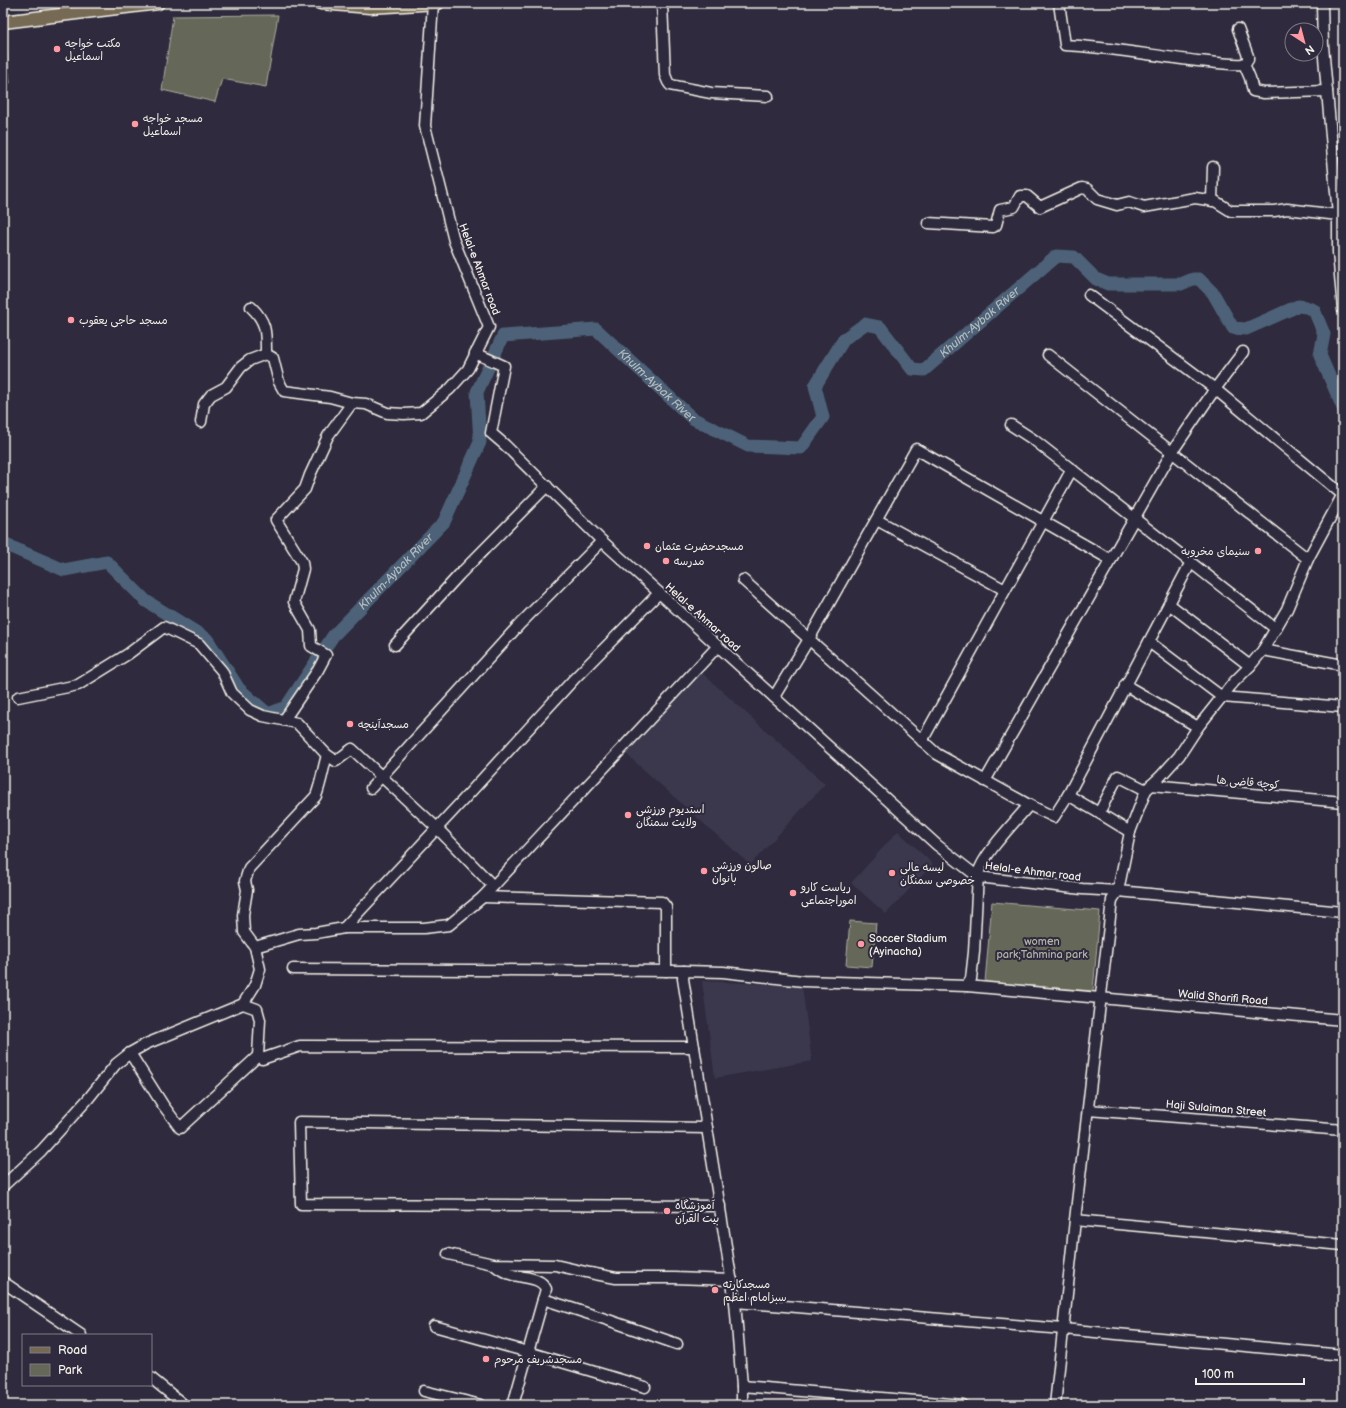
<svg xmlns="http://www.w3.org/2000/svg" width="1346" height="1408" font-family="'Balsamiq Sans','Playpen Sans Arabic',sans-serif">
<style>
.built{fill:#3a384e}
.green{fill:#656758;stroke:#acaca0}
.lines{fill:none;stroke-linecap:round;stroke-linejoin:round}
.river{stroke:#4d6278;stroke-width:13}
.minor-casing{stroke:#f4f1e8;stroke-width:13}
.major-casing{stroke:#f4f1e8;stroke-width:15}
.minor{stroke:#2f2a3d;stroke-width:10}
.major{stroke:#766a55;stroke-width:12}
.poi-dot{fill:#ff9aa2;stroke:#2f2a3d;stroke-width:1.5}
.labels{text-anchor:middle;stroke-width:4;stroke-linejoin:round;paint-order:stroke}
.poi-label{font-size:11px;fill:#f4f1e8;stroke:#2f2a3d;text-anchor:start}
.street-label{font-size:11px;fill:#f4f1e8;stroke:#2f2a3d}
.park-label{font-size:11px;fill:#b4b3a7;stroke:#2f2a3d}
.water-label{font-size:12px;font-style:italic;fill:#b1b8bb;stroke:#2f2a3d}
</style>
<rect width="100%" height="100%" fill="#2f2a3d"/>
<filter id="ink" filterUnits="userSpaceOnUse"><feTurbulence type="fractalNoise" baseFrequency=".025" numOctaves="2"/><feDisplacementMap in="SourceGraphic" scale="8" xChannelSelector="R" yChannelSelector="G"/><feConvolveMatrix kernelMatrix="1 2 1 2 8 2 1 2 1" color-interpolation-filters="sRGB"/></filter>
<g filter="url(#ink)">
<g class="built">
<polygon points="700,671 825,784 750,865 624,752"/>
<polygon points="898,831 933,864 886,914 851,883"/>
<polygon points="702,981 802,986 812,1061 715,1078"/>
</g>
<g class="green">
<polygon points="278,15 266,87 222,79 215,102 162,90 173,16"/>
<polygon points="3,27 4,27 10,83 3,85"/>
<polygon points="992,902 1100,911 1093,991 985,982"/>
<polygon points="850,921 876,923 872,967 846,965"/>
</g>
<g class="lines">
<path class="river" id="s1" d="M3 542 11 547 64 570 107 562 146 601 207 639 239 689 268 714 286 707 333 636 444 522 480 442 477 392 503 336 596 329 692 418 748 446 801 448 823 417 815 386 844 339 865 324 880 327 912 369 924 370 1056 256 1074 257 1096 279 1108 284H1181L1193 279H1199L1213 293 1233 328 1246 329 1298 306 1306 307 1314 310 1324 334 1320 355 1343 408"/>
<defs>
<g id="minor">
<polyline points="662,3 665,75 668,82 670,85 711,93 768,96"/>
<path d="M1059 3 1065 45C1109 47 1154 56 1198 61 1213 62 1229 65 1244 64L1250 78 1253 91 1264 93 1327 91"/>
<polyline points="1322,3 1323,46 1338,215 1338,252 1343,310"/>
<polyline points="1238,29 1248,56 1248,60 1244,64"/>
<polyline points="1212,201 1213,167"/>
<polyline points="928,223 993,227 996,225 1000,210 1014,207 1020,196 1027,196 1040,207 1082,188 1087,189 1097,199 1117,205 1129,202 1144,207 1195,198 1215,201 1231,211 1274,211 1287,209 1338,215"/>
<polyline points="1089,295 1215,389 1343,495"/>
<path d="M251 307C267 322 266 333 266 354L273 358 279 382 284 391 330 397 352 403 366 404 387 413 404 414 421 413 450 389 468 369 489 327 454 241 425 126 433 3"/>
<polyline points="475,353 504,366 491,433 505,445 602,541 937,845 978,877 1082,889 1118,891 1343,912"/>
<polyline points="1048,355 1308,559"/>
<polyline points="201,422 204,404 211,395 226,387 241,367 250,360 266,354"/>
<polyline points="1011,425 1034,440 1276,629"/>
<polyline points="877,520 1005,590"/>
<polyline points="743,580 937,754 1029,805"/>
<polyline points="1169,604 1250,666"/>
<polyline points="1149,642 1222,697 1343,707"/>
<polyline points="395,645 459,575 547,486"/>
<polyline points="1263,650 1343,665"/>
<polyline points="1125,685 1198,727"/>
<polyline points="18,697 78,685 128,654 164,627 199,644 222,671 232,693 250,710 263,716 297,723 327,755 336,761 352,749 437,828 493,886"/>
<polyline points="774,697 809,639 916,449 1111,560"/>
<polyline points="284,720 318,670 326,655 311,646 310,630 294,602 303,569 302,562 276,520 305,489 310,475 328,436 352,403"/>
<polyline points="922,741 1072,469"/>
<polyline points="985,781 1172,452 1215,389 1243,352"/>
<polyline points="1151,785 1343,802"/>
<polyline points="371,788 520,624 602,541"/>
<polyline points="1068,795 1191,562"/>
<polyline points="1099,813 1130,832"/>
<polyline points="483,897 662,902 666,907 666,971"/>
<polyline points="344,928 465,798 574,679 659,593"/>
<polyline points="255,947 299,934 316,933 344,928 424,928 449,925 483,897 718,646"/>
<polyline points="293,969 684,971"/>
<polyline points="967,986 1343,1020"/>
<path d="M243 1004 255 985 260 969 255 947 244 932 243 915 247 890 245 881 249 868 316 796C321 783 323 769 327 755"/>
<polyline points="694,1047 735,1302 742,1386 742,1405"/>
<polyline points="130,1053 163,1105 180,1128 258,1056"/>
<polyline points="1088,1110 1343,1130"/>
<polyline points="707,1128 299,1122 301,1204 720,1206"/>
<path d="M3 1186 41 1151 88 1099 116 1064 130 1053 146 1044 243 1004 257 1009 260 1020 258 1056 262 1059 300 1046 694 1047 683 979 684 971 723 972 803 981 967 986 971 979 974 952 978 874C983 854 1015 822 1029 805L1054 817 1068 795 1099 813 1118 776 1146 790 1160 777 1179 756 1198 727 1233 683 1250 666 1263 650 1287 609 1308 559 1343 494"/>
<polyline points="1075,1220 1343,1245"/>
<polyline points="448,1254 493,1264 555,1265 590,1273 616,1278 674,1278 732,1280"/>
<path d="M493 1264C499 1269 505 1273 513 1275 524 1278 541 1277 546 1289L513 1405"/>
<polyline points="3,1282 81,1335"/>
<polyline points="543,1299 608,1320 677,1344"/>
<polyline points="735,1302 1063,1329 1343,1355"/>
<polyline points="434,1326 528,1352 645,1387"/>
<polyline points="151,1378 184,1405"/>
<polyline points="742,1386 963,1405"/>
<polyline points="424,1391 481,1405"/>
<polyline points="1055,1405 1075,1220 1112,900 1118,891 1130,832 1146,790"/>
</g>
<g id="major">
<polyline points="320,3 370,7 438,3"/>
<polyline points="3,22 158,3"/>
</g>
</defs>
<use href="#minor" class="minor-casing"/>
<use href="#major" class="major-casing"/>
<use href="#minor" class="minor"/>
<use href="#major" class="major"/>
</g>
</g>
<g class="poi-dot">
<circle cx="57" cy="49" r="4"/>
<circle cx="135" cy="124" r="4"/>
<circle cx="71" cy="320" r="4"/>
<circle cx="647" cy="546" r="4"/>
<circle cx="1258" cy="551" r="4"/>
<circle cx="666" cy="561" r="4"/>
<circle cx="350" cy="724" r="4"/>
<circle cx="628" cy="815" r="4"/>
<circle cx="704" cy="871" r="4"/>
<circle cx="892" cy="873" r="4"/>
<circle cx="793" cy="893" r="4"/>
<circle cx="861" cy="944" r="4"/>
<circle cx="667" cy="1211" r="4"/>
<circle cx="715" cy="1290" r="4"/>
<circle cx="486" cy="1359" r="4"/>
</g>
<g class="labels">
<g class="poi-label">
<text x="65" y="47">مکتب خواجه<tspan x="65" dy="13">اسماعیل</tspan></text>
<text x="143" y="122">مسجد خواجه<tspan x="143" dy="13">اسماعیل</tspan></text>
<text x="79" y="324">مسجد حاجی یعقوب</text>
<text x="655" y="550">مسجدحضرت عثمان</text>
<text x="1250" y="555" text-anchor="end">سنیمای مخروبه</text>
<text x="674" y="565">مدرسه</text>
<text x="358" y="728">مسجدآینچه</text>
<text x="636" y="813">استدیوم ورزشی<tspan x="636" dy="13">ولایت سمنگان</tspan></text>
<text x="712" y="869">صالون ورزشی<tspan x="712" dy="13">بانوان</tspan></text>
<text x="900" y="871">لیسه عالی<tspan x="900" dy="13">خصوصی سمنگان</tspan></text>
<text x="801" y="891">ریاست کارو<tspan x="801" dy="13">اموراجتماعی</tspan></text>
<text x="869" y="942">Soccer Stadium<tspan x="869" dy="13">(Ayinacha)</tspan></text>
<text x="675" y="1209">آموزشگاه<tspan x="675" dy="13">بیت القرآن</tspan></text>
<text x="723" y="1288">مسجدکارته<tspan x="723" dy="13">سبزامام اعظم</tspan></text>
<text x="494" y="1363">مسجدشریف مرحوم</text>
</g>
<g class="street-label">
<text transform="translate(480 269) rotate(69)" y="4">Helal-e Ahmar road</text>
<text transform="translate(703 617) rotate(42)" y="4">Helal-e Ahmar road</text>
<text transform="translate(1248 782) rotate(5)" y="4">کوچه قاضی ها</text>
<text transform="translate(1033 871) rotate(7)" y="4">Helal-e Ahmar road</text>
<text transform="translate(1223 997) rotate(5)" y="4">Walid Sharifi Road</text>
<text transform="translate(1216 1108) rotate(5)" y="4">Haji Sulaiman Street</text>
</g>
<g class="park-label">
<text x="1042" y="945">women<tspan x="1042" dy="13">park;Tahmina park</tspan></text>
</g>
<g class="water-label">
<text dy="4" stroke="none"><textPath href="#s1" startOffset="1443">Khulm-Aybak River</textPath></text>
<text dy="4" stroke="none"><textPath href="#s1" startOffset="975">Khulm-Aybak River</textPath></text>
<text dy="4" stroke="none"><textPath href="#s1" startOffset="530">Khulm-Aybak River</textPath></text>
</g>
</g>
<rect width="1346" height="1408" fill="none" stroke="#2f2a3d" stroke-width="16"/>
<rect x="8" y="8" width="1330" height="1392" fill="none" stroke="#f4f1e8" stroke-width="1.5" filter="url(#ink)"/>
<rect x="22" y="1334" width="130" height="52" fill="#2f2a3d" stroke="#7e7a81"/>
<rect x="30" y="1347" width="20" height="6" fill="#766a55" stroke="#7e7a81"/>
<text x="58" y="1354" font-size="12" fill="#f4f1e8">Road</text>
<rect x="30" y="1364" width="20" height="12" fill="#656758" stroke="#7e7a81"/>
<text x="58" y="1374" font-size="12" fill="#f4f1e8">Park</text>
<g transform="translate(1304 42) rotate(144)"><circle r="19" fill="#2f2a3d" stroke="#7e7a81"/>
<path d="M0-3L7 15L0 10L-7 15Z" fill="#ff9aa2"/>
<text y="-6" font-size="11" font-weight="bold" text-anchor="middle" fill="#f4f1e8">N</text>
</g>
<path d="M1196 1378v6h108v-6" fill="none" stroke="#f4f1e8" stroke-width="2"/>
<text x="1202" y="1378" font-size="12" fill="#f4f1e8" stroke="#2f2a3d" stroke-width="3" paint-order="stroke">100 m</text>
</svg>
